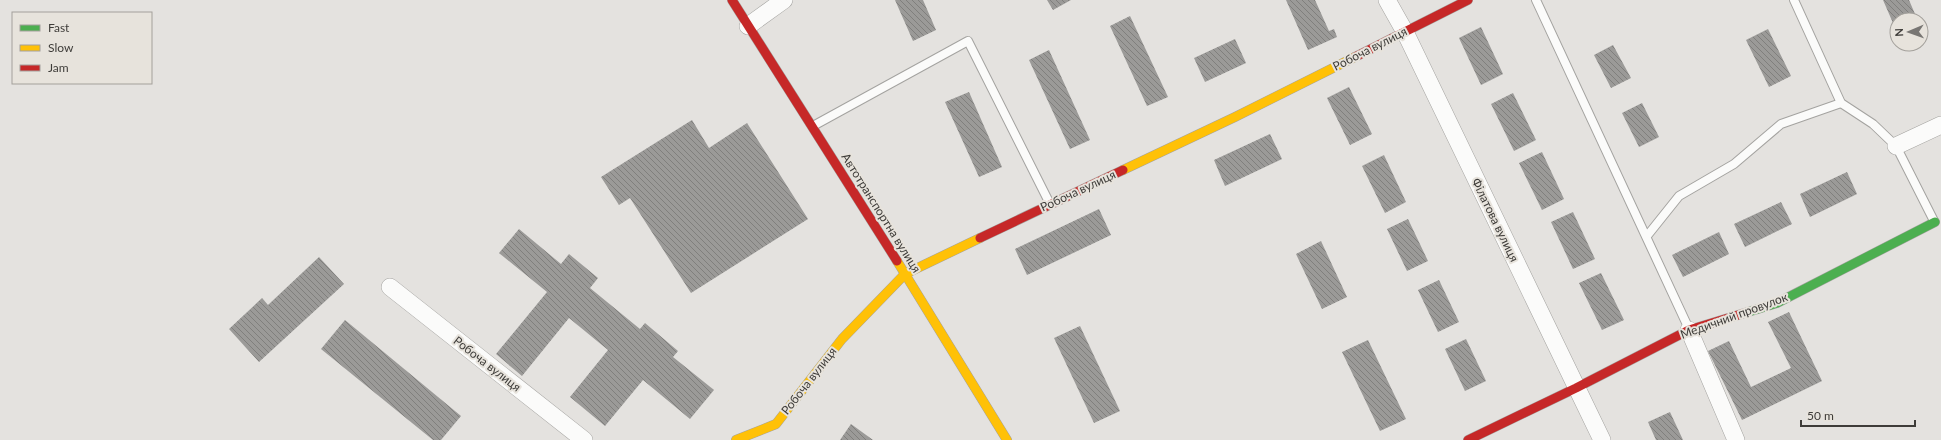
<svg xmlns="http://www.w3.org/2000/svg" width="1941" height="440" font-family="Lato,sans-serif">
<style>
.building{fill:url(#building-back-hatch)}
.lines{fill:none;stroke-linecap:round;stroke-linejoin:round}
.lane-casing{stroke:#a4a3a0;stroke-width:10}
.street-casing{stroke:#a4a3a0;stroke-width:18}
.fast-casing{stroke:#a4a3a0;stroke-width:10}
.slow-casing{stroke:#a4a3a0;stroke-width:10}
.jam-casing{stroke:#a4a3a0;stroke-width:10}
.lane{stroke:#fbfbfa;stroke-width:8}
.street{stroke:#fbfbfa;stroke-width:17}
.fast{stroke:#4caf50;stroke-width:9}
.slow{stroke:#ffc107;stroke-width:9}
.jam{stroke:#c62828;stroke-width:9}
.labels{text-anchor:middle;stroke-width:4;stroke-linejoin:round;paint-order:stroke}
.street-label{font-size:12px;fill:#3e3c39;stroke:#e7e3dc}
</style>
<defs>
<pattern id="building-back-hatch" width="6" height="6" patternUnits="userSpaceOnUse"><rect width="6" height="6" fill="#9b9a98"/><path d="M-1 5l2 2M0 0l6 6M5-1l2 2" fill="none" stroke="#807f7d"/></pattern>
</defs>
<rect width="100%" height="100%" fill="#e4e2df"/>
<g class="building">
<polygon points="895,0 923,0 936,30 913,41"/>
<polygon points="1047,0 1071,0 1053,10"/>
<polygon points="1286,0 1315,0 1329,31 1334,29 1337,37 1308,50"/>
<polygon points="1883,0 1909,0 1915,14 1897,20 1893,23"/>
<polygon points="1130,16 1168,97 1147,106 1110,26"/>
<polygon points="1481,27 1503,74 1481,85 1459,38"/>
<polygon points="1768,29 1791,76 1769,87 1746,40"/>
<polygon points="1235,39 1246,63 1205,82 1194,58"/>
<polygon points="1613,45 1631,78 1611,88 1594,55"/>
<polygon points="1049,50 1090,140 1070,149 1029,60"/>
<polygon points="1349,87 1372,134 1350,145 1327,98"/>
<polygon points="969,92 1002,167 979,177 945,102"/>
<polygon points="1513,93 1536,140 1514,151 1491,104"/>
<polygon points="1642,103 1659,137 1639,147 1622,113"/>
<polygon points="692,120 709,148 747,123 808,219 691,293 630,198 619,205 601,177"/>
<polygon points="1270,134 1282,159 1225,186 1214,160"/>
<polygon points="1542,152 1564,199 1542,210 1519,163"/>
<polygon points="1384,155 1406,202 1385,213 1362,166"/>
<polygon points="1847,172 1857,194 1810,217 1800,194"/>
<polygon points="1781,202 1792,224 1745,247 1734,224"/>
<polygon points="1099,209 1111,235 1027,275 1015,249"/>
<polygon points="1573,212 1595,259 1573,269 1551,222"/>
<polygon points="1408,219 1428,261 1407,271 1387,229"/>
<polygon points="519,229 561,264 569,254 598,278 590,288 640,329 645,323 678,351 673,357 714,390 690,419 643,380 605,426 570,397 608,350 569,318 522,376 496,354 547,292 499,253"/>
<polygon points="1719,232 1729,254 1683,277 1672,255"/>
<polygon points="1321,241 1347,297 1322,309 1296,254"/>
<polygon points="319,257 344,284 259,362 229,329 262,298 268,305"/>
<polygon points="1601,273 1624,320 1602,330 1579,283"/>
<polygon points="1439,280 1459,322 1438,332 1418,290"/>
<polygon points="1789,312 1822,381 1742,420 1708,351 1729,341 1751,387 1791,368 1768,322"/>
<polygon points="345,320 461,416 441,440 433,440 321,349"/>
<polygon points="1080,326 1120,411 1094,423 1054,338"/>
<polygon points="1466,339 1486,381 1465,391 1445,349"/>
<polygon points="1368,340 1406,419 1380,431 1342,352"/>
<polygon points="1670,412 1683,440 1656,440 1648,422"/>
<polygon points="851,424 873,440 840,440"/>
</g>
<g class="lines">
<defs>
<g id="lane">
<polyline points="1536,0 1689,329"/>
<polyline points="1794,0 1841,103 1873,124 1896,146 1934,221"/>
<polyline points="813,126 968,41 1050,204"/>
<polyline points="1647,236 1679,196 1734,164 1781,124 1841,103"/>
</g>
<g id="street">
<polyline points="1387,0 1405,32 1602,440"/>
<polyline points="748,26 784,0"/>
<polyline points="1896,146 1941,125"/>
<polyline points="390,287 584,440"/>
<polyline points="1689,330 1736,440"/>
</g>
<polyline id="fast" points="1748,312 1777,303 1935,222"/>
<g id="slow">
<polyline points="1123,170 1235,117 1355,57"/>
<polyline points="897,261 1007,440"/>
<polyline points="736,440 776,424 842,339 905,274 980,238"/>
</g>
<g id="jam">
<polyline points="732,0 897,261"/>
<polyline points="1355,57 1468,0"/>
<polyline points="980,238 1123,170"/>
<polyline points="1468,440 1576,388 1689,330 1748,312"/>
</g>
</defs>
<use href="#lane" class="lane-casing"/>
<use href="#street" class="street-casing"/>
<use href="#fast" class="fast-casing"/>
<use href="#slow" class="slow-casing"/>
<use href="#jam" class="jam-casing"/>
<use href="#lane" class="lane"/>
<use href="#street" class="street"/>
<use href="#fast" class="fast"/>
<use href="#slow" class="slow"/>
<use href="#jam" class="jam"/>
</g>
<g class="labels">
<g class="street-label">
<text transform="translate(1370 49) rotate(-27)" y="4">Робоча вулиця</text>
<text transform="translate(1078 191) rotate(-25)" y="4">Робоча вулиця</text>
<text transform="translate(881 213) rotate(58)" y="4">Автотранспортна вулиця</text>
<text transform="translate(1495 220) rotate(64)" y="4">Філатова вулиця</text>
<text transform="translate(1734 316) rotate(-20)" y="4">Медичний провулок</text>
<text transform="translate(487 364) rotate(38)" y="4">Робоча вулиця</text>
<text transform="translate(809 381) rotate(-52)" y="4">Робоча вулиця</text>
</g>
</g>
<rect x="12" y="12" width="140" height="72" fill="#e7e3dc" stroke="#a3a09b"/>
<rect x="20" y="25" width="20" height="6" fill="#4caf50" stroke="#a3a09b"/>
<text x="48" y="32" font-size="12" fill="#3e3c39">Fast</text>
<rect x="20" y="45" width="20" height="6" fill="#ffc107" stroke="#a3a09b"/>
<text x="48" y="52" font-size="12" fill="#3e3c39">Slow</text>
<rect x="20" y="65" width="20" height="6" fill="#c62828" stroke="#a3a09b"/>
<text x="48" y="72" font-size="12" fill="#3e3c39">Jam</text>
<g transform="translate(1909 32) rotate(268)"><circle r="19" fill="#e7e3dc" stroke="#a3a09b"/>
<path d="M0-3L7 15L0 10L-7 15Z" fill="#787673"/>
<text y="-6" font-size="11" font-weight="bold" text-anchor="middle" fill="#3e3c39">N</text>
</g>
<path d="M1801 420v6h114v-6" fill="none" stroke="#3e3c39" stroke-width="2"/>
<text x="1807" y="420" font-size="12" fill="#3e3c39" stroke="#e7e3dc" stroke-width="3" paint-order="stroke">50 m</text>
</svg>
